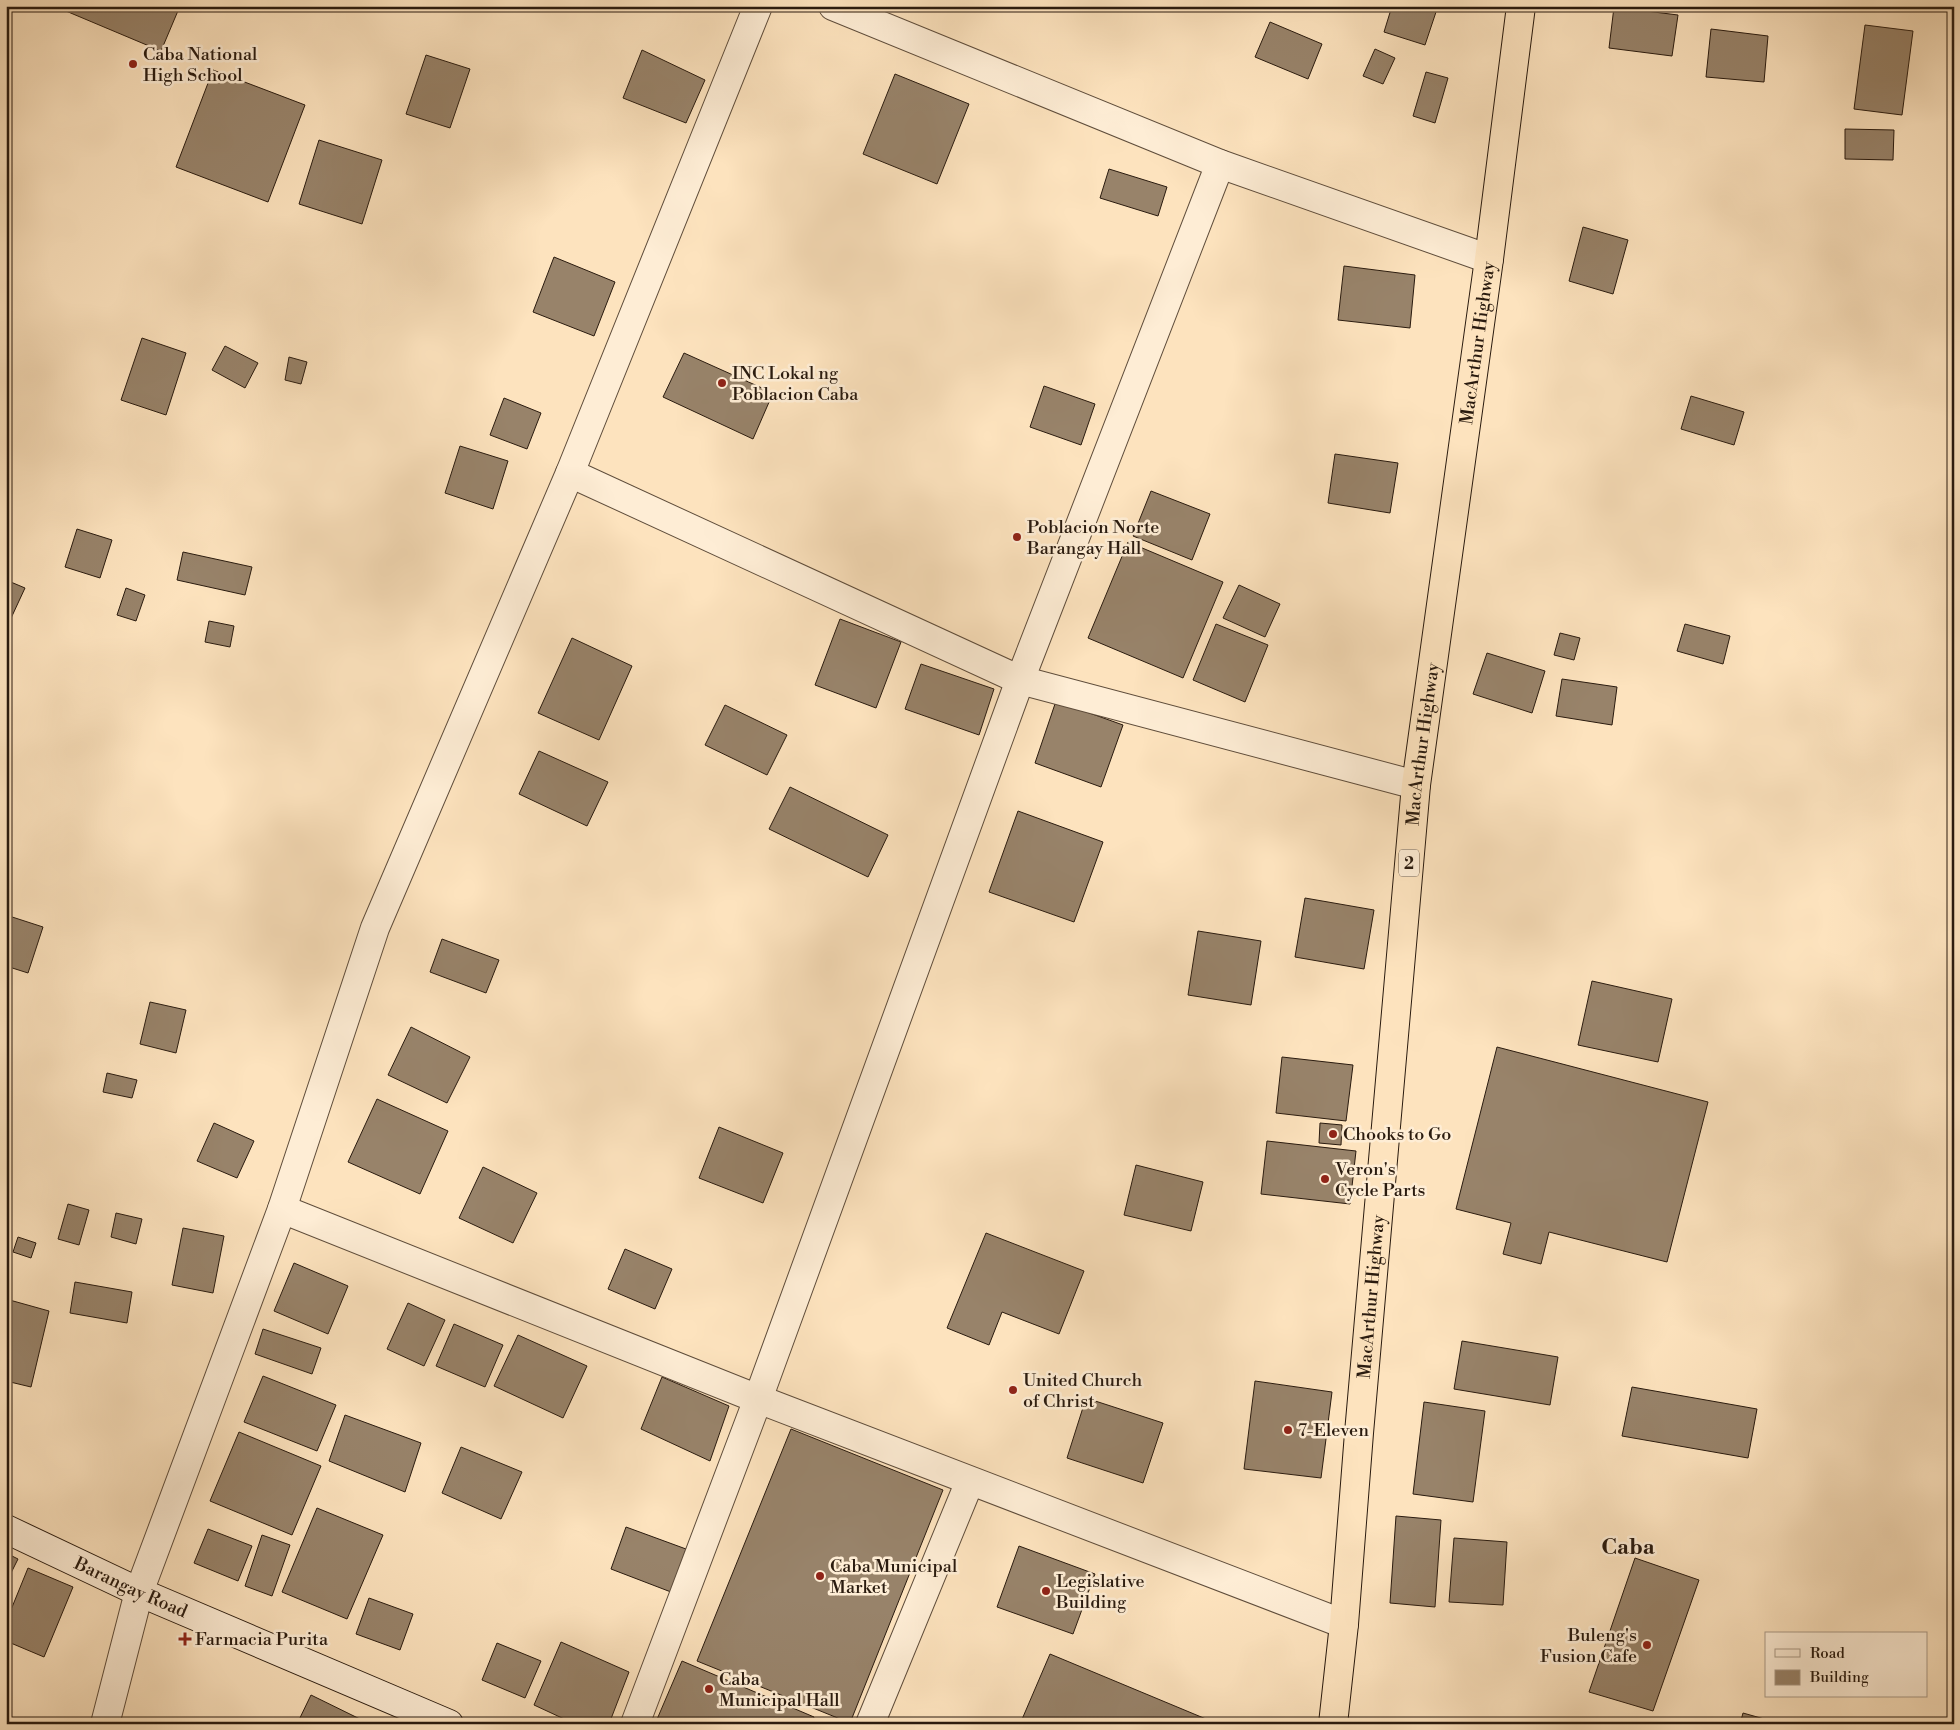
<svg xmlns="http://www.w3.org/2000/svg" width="1960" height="1730" font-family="'Libre Bodoni',serif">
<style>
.building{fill:#98836a;stroke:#2a1b0f}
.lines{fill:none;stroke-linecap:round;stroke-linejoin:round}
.street-casing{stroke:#5f4d3b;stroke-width:30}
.secondary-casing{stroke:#2a1b0f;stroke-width:30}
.highway-casing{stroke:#2a1b0f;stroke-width:30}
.street{stroke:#feedd5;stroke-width:28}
.secondary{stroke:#feedd5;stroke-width:28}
.highway{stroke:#fde3be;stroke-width:28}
.poi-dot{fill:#8f2418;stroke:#feedd5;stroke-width:2}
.labels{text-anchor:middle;stroke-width:5;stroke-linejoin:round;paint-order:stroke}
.shield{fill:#feedd5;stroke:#6a5a4a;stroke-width:1}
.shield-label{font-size:16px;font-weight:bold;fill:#2a1b0f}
.poi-label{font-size:18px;fill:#2a1b0f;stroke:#feedd5;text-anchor:start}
.street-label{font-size:18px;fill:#2a1b0f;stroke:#feedd5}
.district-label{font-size:22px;font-weight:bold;fill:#2a1b0f;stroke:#feedd5}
</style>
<rect width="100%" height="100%" fill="#fde3be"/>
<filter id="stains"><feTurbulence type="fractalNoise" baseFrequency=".004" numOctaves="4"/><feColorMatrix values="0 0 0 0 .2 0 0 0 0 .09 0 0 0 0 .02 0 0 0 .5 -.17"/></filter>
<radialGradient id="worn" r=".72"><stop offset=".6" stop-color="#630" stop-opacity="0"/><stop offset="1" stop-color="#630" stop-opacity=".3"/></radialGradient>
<g class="building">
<polygon points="54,6 180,6 161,51"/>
<polygon points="1392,6 1438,6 1425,45 1384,32"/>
<polygon points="1614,7 1678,15 1672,56 1609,48"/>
<polygon points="1270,22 1322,44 1308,79 1255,57"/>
<polygon points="1865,25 1913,31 1902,115 1854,109"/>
<polygon points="1711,29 1768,36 1764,82 1706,77"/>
<polygon points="1375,49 1395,58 1383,84 1363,76"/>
<polygon points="642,50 705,80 686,123 623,98"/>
<polygon points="426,55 470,69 450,128 406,114"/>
<polygon points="213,70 305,105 268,202 176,167"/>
<polygon points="1426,72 1448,78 1435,123 1413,116"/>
<polygon points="895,74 969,104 937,184 863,154"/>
<polygon points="1845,129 1894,130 1893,160 1845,159"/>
<polygon points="319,140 382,160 362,224 299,204"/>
<polygon points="1109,169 1167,187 1158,216 1100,198"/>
<polygon points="1583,227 1628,240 1613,294 1569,281"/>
<polygon points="554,257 615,282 594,336 533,312"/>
<polygon points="1344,266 1415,275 1410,328 1338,320"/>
<polygon points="142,338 186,353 166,415 121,400"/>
<polygon points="225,346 258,363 245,388 212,370"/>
<polygon points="684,353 773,393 753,439 663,397"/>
<polygon points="289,357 307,362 301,384 285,380"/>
<polygon points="1044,386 1095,404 1081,445 1030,427"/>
<polygon points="1691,396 1744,412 1734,445 1681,429"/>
<polygon points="504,398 541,413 527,449 490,435"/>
<polygon points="460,446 508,461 493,509 445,493"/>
<polygon points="1335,454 1398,463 1390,513 1328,503"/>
<polygon points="1151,491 1210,514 1192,560 1133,536"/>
<polygon points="77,529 112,540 100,578 65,567"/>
<polygon points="1128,542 1223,582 1183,678 1088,638"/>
<polygon points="183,552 252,567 245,595 177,580"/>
<polygon points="6,580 25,588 6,629"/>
<polygon points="1239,585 1280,604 1265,637 1223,618"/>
<polygon points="126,588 145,595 136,621 117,615"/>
<polygon points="840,619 901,642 876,708 815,685"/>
<polygon points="209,621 234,626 230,647 205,642"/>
<polygon points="1216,624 1268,645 1245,702 1193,680"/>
<polygon points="1685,624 1730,636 1723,664 1677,651"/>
<polygon points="1560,633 1580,638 1574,660 1554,655"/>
<polygon points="572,638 632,666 599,740 538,713"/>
<polygon points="1487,653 1545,671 1532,713 1473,694"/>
<polygon points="921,664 994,689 979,735 905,709"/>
<polygon points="1562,679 1617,687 1612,725 1556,716"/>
<polygon points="1056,701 1123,725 1101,787 1035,763"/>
<polygon points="725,705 787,735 767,775 705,745"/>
<polygon points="539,751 608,782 587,826 519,794"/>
<polygon points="790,787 888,835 868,877 769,829"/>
<polygon points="1018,811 1103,842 1074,922 989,892"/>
<polygon points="1305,898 1374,910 1364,969 1295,957"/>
<polygon points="6,915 43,927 28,973 6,966"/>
<polygon points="1198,931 1261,941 1251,1005 1188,995"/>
<polygon points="442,939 499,960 486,993 430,972"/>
<polygon points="1592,981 1672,999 1658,1062 1578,1045"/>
<polygon points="150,1002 186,1010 176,1053 140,1044"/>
<polygon points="411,1027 470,1057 447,1103 388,1075"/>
<polygon points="1497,1047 1708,1102 1667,1262 1549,1232 1541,1264 1503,1254 1511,1223 1456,1209"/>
<polygon points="1282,1057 1353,1065 1346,1121 1276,1113"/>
<polygon points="107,1073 137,1080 132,1098 103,1092"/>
<polygon points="377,1099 448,1131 420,1194 348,1162"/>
<polygon points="214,1123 254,1141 237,1178 197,1161"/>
<polygon points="1320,1123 1342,1125 1341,1145 1319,1143"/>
<polygon points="719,1127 783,1153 763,1203 699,1178"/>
<polygon points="1267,1141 1356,1151 1350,1204 1261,1194"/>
<polygon points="1136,1165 1203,1182 1191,1231 1124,1215"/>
<polygon points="483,1167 537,1193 513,1243 459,1218"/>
<polygon points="68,1204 89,1210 79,1245 58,1239"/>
<polygon points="116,1213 142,1219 136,1244 111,1237"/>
<polygon points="183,1228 224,1236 213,1293 172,1285"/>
<polygon points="986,1233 1084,1271 1059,1334 1002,1312 989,1345 947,1328"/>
<polygon points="18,1237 36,1243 31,1258 13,1252"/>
<polygon points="625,1249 672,1269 655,1309 608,1289"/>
<polygon points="294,1263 348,1286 328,1334 274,1311"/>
<polygon points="75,1282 132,1292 127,1323 70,1313"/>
<polygon points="6,1299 49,1311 31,1387 6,1381"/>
<polygon points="408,1303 445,1320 424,1366 387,1349"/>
<polygon points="454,1324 503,1345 485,1387 436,1366"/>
<polygon points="263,1329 321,1348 312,1374 255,1354"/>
<polygon points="518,1335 587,1366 563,1418 494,1386"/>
<polygon points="1462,1341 1558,1357 1550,1405 1454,1389"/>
<polygon points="263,1376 336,1405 317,1451 244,1422"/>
<polygon points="662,1377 729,1406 710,1461 641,1429"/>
<polygon points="1255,1381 1332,1392 1321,1478 1244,1469"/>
<polygon points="1632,1387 1757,1409 1748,1458 1622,1436"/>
<polygon points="1086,1398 1163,1423 1143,1483 1067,1458"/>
<polygon points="1424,1402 1485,1411 1473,1502 1413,1494"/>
<polygon points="345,1415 421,1443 405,1492 329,1461"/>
<polygon points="791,1429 943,1490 850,1723 697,1661"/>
<polygon points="239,1432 321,1466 292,1535 210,1501"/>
<polygon points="461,1447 522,1472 501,1519 442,1493"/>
<polygon points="317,1508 383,1535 347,1619 282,1592"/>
<polygon points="1396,1516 1441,1520 1435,1607 1390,1603"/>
<polygon points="626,1527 686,1549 671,1592 611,1569"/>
<polygon points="208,1529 252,1546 238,1581 194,1563"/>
<polygon points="262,1535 290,1545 272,1596 245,1586"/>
<polygon points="1454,1538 1507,1542 1503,1605 1449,1602"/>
<polygon points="1019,1546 1095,1574 1073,1634 997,1607"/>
<polygon points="6,1553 18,1559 6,1583"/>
<polygon points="1635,1558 1699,1580 1653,1711 1589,1692"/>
<polygon points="28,1568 73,1587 44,1657 6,1641 6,1622"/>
<polygon points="369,1598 413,1614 400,1650 356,1634"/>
<polygon points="561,1642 629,1672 609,1724 575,1724 534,1705"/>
<polygon points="497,1643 541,1661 525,1698 482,1680"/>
<polygon points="1050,1654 1206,1719 1204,1724 1020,1724"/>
<polygon points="682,1661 814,1717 812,1724 655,1724"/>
<polygon points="311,1695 364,1721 362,1724 297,1724"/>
<polygon points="1743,1713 1782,1724 1740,1724"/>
</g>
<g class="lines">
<defs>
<g id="street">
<polyline points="833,6 1220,164 1489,259"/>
<polyline points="570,473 1020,680 1416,785"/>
<polyline points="282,1209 758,1399 1344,1624"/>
<polyline points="105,1724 139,1592 282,1209 375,928 570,473 758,6"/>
<polyline points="635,1724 758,1399 1020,680 1220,164"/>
<polyline points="870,1724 970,1481"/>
</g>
<g id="secondary">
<path id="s1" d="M6 1529 139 1592 449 1724"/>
</g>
<g id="highway">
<path id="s2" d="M1333 1724 1344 1624 1359 1433 1416 785 1489 259 1521 6"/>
</g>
</defs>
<use href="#street" class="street-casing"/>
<use href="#secondary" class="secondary-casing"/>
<use href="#highway" class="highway-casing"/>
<use href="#street" class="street"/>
<use href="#secondary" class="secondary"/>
<use href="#highway" class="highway"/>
</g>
<g class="poi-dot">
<circle cx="133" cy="64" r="5"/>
<circle cx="722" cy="383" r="5"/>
<circle cx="1017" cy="537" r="5"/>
<circle cx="1333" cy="1134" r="5"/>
<circle cx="1325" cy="1179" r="5"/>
<circle cx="1013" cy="1390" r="5"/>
<circle cx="1288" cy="1430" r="5"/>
<circle cx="820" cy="1576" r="5"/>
<circle cx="1046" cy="1591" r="5"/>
<path d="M182.5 1631.5h5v5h5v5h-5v5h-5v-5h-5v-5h5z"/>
<circle cx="1647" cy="1645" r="5"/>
<circle cx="709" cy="1689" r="5"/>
</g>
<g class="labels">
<rect class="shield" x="1399" y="849.5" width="20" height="27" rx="4"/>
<g class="shield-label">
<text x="1409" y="869">2</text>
</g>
<g class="poi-label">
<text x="143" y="60">Caba National<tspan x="143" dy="21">High School</tspan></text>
<text x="732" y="379">INC Lokal ng<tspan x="732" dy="21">Poblacion Caba</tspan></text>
<text x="1027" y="533">Poblacion Norte<tspan x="1027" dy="21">Barangay Hall</tspan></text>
<text x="1343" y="1140">Chooks to Go</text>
<text x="1335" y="1175">Veron's<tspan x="1335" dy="21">Cycle Parts</tspan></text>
<text x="1023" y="1386">United Church<tspan x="1023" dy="21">of Christ</tspan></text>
<text x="1298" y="1436">7-Eleven</text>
<text x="830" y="1572">Caba Municipal<tspan x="830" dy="21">Market</tspan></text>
<text x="1056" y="1587">Legislative<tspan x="1056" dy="21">Building</tspan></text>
<text x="1637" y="1641" text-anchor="end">Buleng's<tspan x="1637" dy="21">Fusion Cafe</tspan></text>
<text x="195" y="1645">Farmacia Purita</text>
<text x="719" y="1685">Caba<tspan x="719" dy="21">Municipal Hall</tspan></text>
</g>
<g class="street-label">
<text dy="6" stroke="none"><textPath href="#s2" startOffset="1389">MacArthur Highway</textPath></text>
<text dy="6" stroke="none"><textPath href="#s2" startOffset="984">MacArthur Highway</textPath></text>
<text dy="6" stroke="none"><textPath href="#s2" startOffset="429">MacArthur Highway</textPath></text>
<text dy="6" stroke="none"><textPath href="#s1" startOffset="138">Barangay Road</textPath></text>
</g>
<g class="district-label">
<text x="1628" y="1554">Caba</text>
</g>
</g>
<rect width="1960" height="1730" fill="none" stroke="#fde3be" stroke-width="25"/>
<rect x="8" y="8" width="1945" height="1715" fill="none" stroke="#2a1b0f" stroke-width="2.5"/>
<rect x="12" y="12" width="1935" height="1705" fill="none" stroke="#2a1b0f"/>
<rect x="1765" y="1632" width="162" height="65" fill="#feedd5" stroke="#a99986"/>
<rect x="1775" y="1649" width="25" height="8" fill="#feedd5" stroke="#a99986"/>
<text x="1810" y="1658" font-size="15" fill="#2a1b0f">Road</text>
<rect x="1775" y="1670" width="25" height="15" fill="#98836a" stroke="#a99986"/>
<text x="1810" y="1682" font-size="15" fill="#2a1b0f">Building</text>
<rect width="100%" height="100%" filter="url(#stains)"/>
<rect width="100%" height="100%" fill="url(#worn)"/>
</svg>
